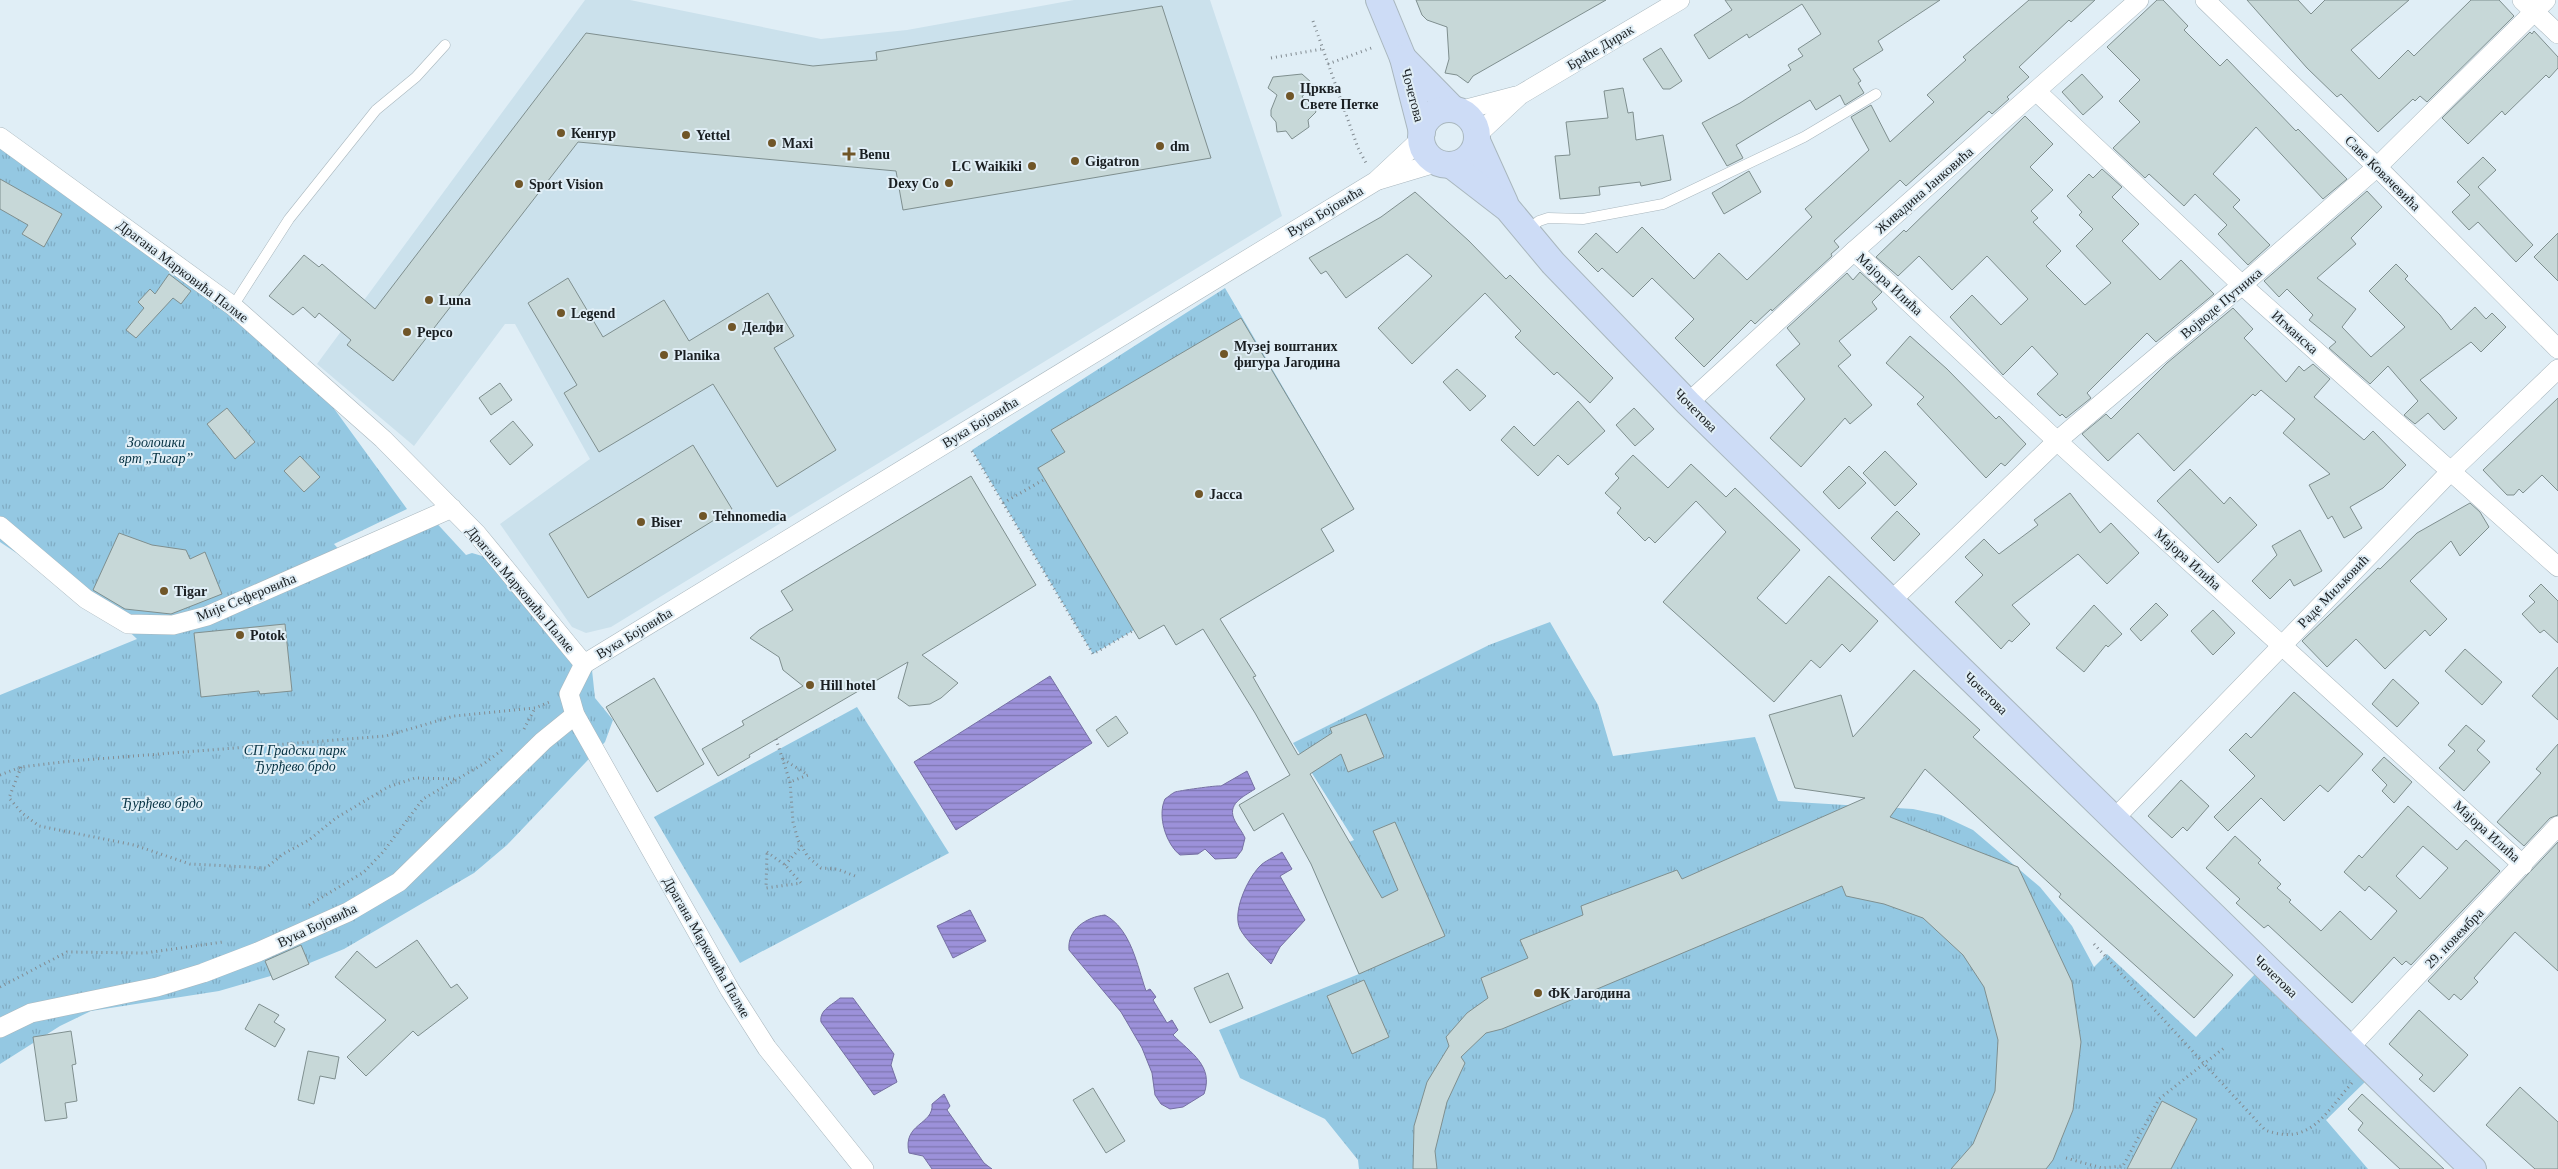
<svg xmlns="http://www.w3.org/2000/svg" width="2558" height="1169" font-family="'Times New Roman',serif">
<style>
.built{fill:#cbe1ec}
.park{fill:url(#park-tufts)}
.water{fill:url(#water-rules);stroke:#756fa3}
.building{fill:#c7d8d8;stroke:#7f8f8f;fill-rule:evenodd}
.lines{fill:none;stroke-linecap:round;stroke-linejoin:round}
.lane-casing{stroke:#a9b7be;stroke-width:11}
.street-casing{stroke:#a9b7be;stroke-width:20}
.secondary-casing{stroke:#a9b7be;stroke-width:28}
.path{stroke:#828b91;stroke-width:3;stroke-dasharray:1 4;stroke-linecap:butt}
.lane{stroke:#fff;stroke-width:10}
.street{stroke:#fff;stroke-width:19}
.secondary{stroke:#cddcf6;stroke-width:26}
.poi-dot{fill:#705628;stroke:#e0eef6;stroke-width:2}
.labels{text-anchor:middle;stroke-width:4;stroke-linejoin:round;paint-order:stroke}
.street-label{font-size:14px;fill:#1a1f22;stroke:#e0eef6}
.poi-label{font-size:14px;font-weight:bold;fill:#1a1f22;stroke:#e0eef6;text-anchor:start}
.park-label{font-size:14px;font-style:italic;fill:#053142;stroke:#e0eef6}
</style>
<defs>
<pattern id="park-tufts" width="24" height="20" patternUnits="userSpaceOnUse" patternTransform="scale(1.25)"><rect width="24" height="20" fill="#94c8e2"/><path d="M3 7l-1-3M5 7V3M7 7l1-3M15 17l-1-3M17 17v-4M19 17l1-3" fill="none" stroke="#7fabc2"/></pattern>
<pattern id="water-rules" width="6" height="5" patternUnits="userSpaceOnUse" patternTransform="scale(1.25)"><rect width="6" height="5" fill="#9c91da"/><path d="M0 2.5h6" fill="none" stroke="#7e76b0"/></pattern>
</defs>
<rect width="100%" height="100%" fill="#e0eef6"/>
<polygon class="built" points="585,0 630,0 821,39 907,30 1074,0 1210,0 1282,216 611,627 586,633 572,627 500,524 590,459 515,324 505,324 414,446 317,364"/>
<g class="park">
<polygon points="0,144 179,266 314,381 407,509 334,544 343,554 431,517 466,555 472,553 499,561 592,670 595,698 613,720 605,742 507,845 474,873 344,949 295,969 219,991 91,1011 60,1026 0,1064 0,695 137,639 117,620 0,542"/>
<polygon points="1225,288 1354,509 1321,529 1334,551 1176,645 1164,625 1139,639 1134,630 1093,654 972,450"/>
<polygon points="1550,622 1598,705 1613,756 1755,737 1778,801 1913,809 1941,815 1973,830 2040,887 2072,926 2094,967 2107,954 2196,1037 2257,972 2368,1079 2326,1120 2368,1169 1359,1169 1358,1160 1325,1119 1240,1078 1219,1030 1359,974 1309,859 1354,840 1293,743 1489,645"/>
<polygon points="857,707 949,853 740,963 654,817"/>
</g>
<g class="water">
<polygon points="1050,676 1092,743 956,830 914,762"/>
<path d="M1247 771 1255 789C1243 797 1226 804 1235 821 1238 827 1242 831 1245 838L1242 850 1236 858 1215 859 1205 849 1198 854 1180 855C1166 844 1157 816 1165 799 1168 797 1171 794 1175 792 1177 791 1218 785 1221 786Z"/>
<path d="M1282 852 1292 869 1280 876 1305 920 1280 947 1271 964C1261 953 1247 942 1240 929 1232 912 1247 880 1259 867 1264 861 1275 857 1282 852Z"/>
<polygon points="970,910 986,941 953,958 937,926"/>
<path d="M1105 915C1131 929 1137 965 1146 991L1150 989 1156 997 1153 1000 1167 1023 1172 1020 1178 1030 1173 1035C1191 1053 1214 1066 1204 1094L1183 1107 1170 1109 1161 1104 1155 1095 1152 1073 1142 1048 1121 1012 1069 950C1067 930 1086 917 1105 915Z"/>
<path d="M840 998H853L894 1054 891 1065 897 1082 874 1095 821 1022C819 1010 832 1005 840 998Z"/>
<path d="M944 1094 950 1106 947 1110 984 1163 992 1169H932L923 1156 909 1153C902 1123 934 1125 932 1104Z"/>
</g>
<g class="building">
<polygon points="1416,0 1606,0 1473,76 1468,83 1457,75 1445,73 1449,59 1447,27 1427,20 1422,15"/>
<polygon points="1725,0 1940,0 1878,41 1883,50 1853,69 1861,81 1858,83 1864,93 1845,105 1840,95 1816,110 1810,100 1736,145 1743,158 1727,166 1702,123 1740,103 1791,70 1788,65 1803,56 1798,49 1821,34 1802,4 1749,38 1747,34 1709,59 1694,35 1732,10"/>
<polygon points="2029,0 2095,0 2071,22 2069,20 2019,67 2029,77 2007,97 2009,99 1992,114 1989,111 1906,186 1900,180 1834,241 1839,247 1831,254 1832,256 1772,311 1771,309 1755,324 1751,320 1704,367 1675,338 1694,319 1652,278 1633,297 1602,268 1598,272 1578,252 1596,233 1617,253 1642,227 1694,279 1719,253 1747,280 1812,217 1805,209 1869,150 1851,117 1871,105 1890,142 1934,102 1927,95 1966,60 1963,57"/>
<polygon points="2157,0 2163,0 2188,26 2184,30 2220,66 2227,59 2296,131 2298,129 2347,179 2323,199 2256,127 2213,174 2240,200 2233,207 2270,245 2248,265 2218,234 2227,225 2195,194 2184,206 2149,174 2145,178 2113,148 2140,122 2119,101 2140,80 2107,47"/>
<polygon points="2247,0 2298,0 2311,14 2325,0 2409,0 2351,50 2379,79 2408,50 2414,56 2471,0 2499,0 2514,16 2427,102 2420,96 2415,101 2413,99 2378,132 2341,94 2337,97 2307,68"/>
<polygon points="1162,6 1211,158 903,210 896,171 578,142 393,381 347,345 351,340 319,313 315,318 303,307 293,315 269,296 304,255 319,267 322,264 375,309 586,33 813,66 877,60 876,52"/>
<polygon points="2534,31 2558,57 2558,68 2549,78 2546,75 2505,115 2502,111 2468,144 2442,118 2530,32 2532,34"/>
<polygon points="1661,48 1682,81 1670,89 1663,89 1643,59"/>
<polygon points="1302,74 1312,83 1302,97 1313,105 1316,112 1308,120 1309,127 1292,139 1286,131 1277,132 1276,122 1271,116 1271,110 1277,95 1268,88 1273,77"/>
<polygon points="2082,74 2103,97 2083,115 2062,92"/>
<polygon points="1623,88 1628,113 1633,112 1636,140 1663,135 1671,180 1641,186 1640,182 1599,187 1600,195 1560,199 1555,156 1570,155 1566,122 1608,118 1604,91"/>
<polygon points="2025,116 2053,144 2030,167 2053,190 2031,211 2038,218 2033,222 2061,251 2046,266 2085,305 2111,283 2076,246 2093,229 2079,215 2082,212 2067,196 2089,174 2093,178 2102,169 2122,187 2112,197 2139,224 2122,241 2160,280 2181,260 2214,294 2156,342 2147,333 2087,393 2091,398 2066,418 2062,414 2060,416 2037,394 2058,374 2032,346 2003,375 1950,317 1972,295 2001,325 2028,299 1987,256 1952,290 1919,256 1898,276 1876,257 1904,230 1906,232"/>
<polygon points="2483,157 2496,170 2478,187 2533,245 2516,262 2478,222 2469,230 2452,212 2470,195 2457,182"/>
<polygon points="1749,171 1761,192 1724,214 1712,193"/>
<polygon points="0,179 62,214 44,247 22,234 28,225 0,209"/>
<polygon points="2367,191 2382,207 2351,238 2356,244 2317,278 2356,309 2342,327 2371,357 2405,327 2369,291 2396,264 2408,276 2405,279 2440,315 2451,330 2475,307 2486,319 2492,313 2506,327 2481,352 2471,342 2420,380 2457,418 2444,430 2428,413 2415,424 2404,415 2418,401 2388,366 2370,384 2329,348 2336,342 2309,320 2313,315 2287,289 2279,297 2264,281"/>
<polygon points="1415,192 1469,241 1506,279 1510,275 1613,378 1590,403 1557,372 1554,375 1515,337 1521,331 1485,293 1412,364 1378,328 1432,276 1407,254 1346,298 1326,271 1321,274 1309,258 1381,217"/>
<polygon points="2558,233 2558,281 2534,257"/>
<polygon points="1860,272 1882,292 1872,302 1877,309 1839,341 1851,355 1838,366 1872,405 1850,424 1845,418 1801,467 1770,438 1805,399 1776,365 1800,344 1787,328 1847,273 1853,280"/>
<polygon points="169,274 191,291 181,304 173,298 136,338 126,330 144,308 138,302 150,289 155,294"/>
<polygon points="568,278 603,337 664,300 689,341 768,293 794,336 774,348 836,450 777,487 713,384 599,452 564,393 577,385 528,303"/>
<polygon points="2233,308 2253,329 2244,338 2286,382 2299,366 2304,371 2313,364 2330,379 2314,397 2364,440 2373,431 2406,465 2383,488 2350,507 2362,528 2344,538 2332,516 2328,519 2309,485 2330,474 2283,433 2295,419 2261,390 2255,396 2253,394 2174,471 2138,433 2108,461 2082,434 2106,414 2111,419 2167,363"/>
<polygon points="1241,318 1354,509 1321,529 1334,551 1220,619 1256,676 1253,677 1298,755 1332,733 1330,728 1366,714 1384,757 1348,772 1341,754 1310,774 1382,898 1398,890 1373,831 1395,822 1445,936 1359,974 1311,864 1283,813 1254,831 1239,805 1290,775 1255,713 1203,629 1176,645 1164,625 1139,639 1038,468 1065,452 1051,430"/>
<polygon points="1910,336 1947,369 1996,419 1999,416 2026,444 2005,466 2001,463 1986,478 1917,404 1924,397 1886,363"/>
<polygon points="1457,369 1486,396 1470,411 1443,382"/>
<polygon points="500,383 512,400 491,415 479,398"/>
<polygon points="2558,398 2558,491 2542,475 2523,493 2519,489 2514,495 2507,495 2483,470"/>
<polygon points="1578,401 1605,431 1568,465 1558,455 1538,476 1501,440 1514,426 1534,446"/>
<polygon points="227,408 255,442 235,459 207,424"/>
<polygon points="1634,408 1654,429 1635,446 1616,425"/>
<polygon points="513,421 533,445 510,465 490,441"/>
<polygon points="693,445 732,509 588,598 549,534"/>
<polygon points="1885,451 1917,484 1895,506 1863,473"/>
<polygon points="1633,455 1668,488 1691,464 1726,497 1735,488 1800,550 1757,598 1786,624 1829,576 1878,621 1850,652 1842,644 1820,668 1811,660 1774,702 1663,602 1726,532 1696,501 1655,543 1649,537 1645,541 1617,513 1621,508 1605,493 1619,478 1615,474"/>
<polygon points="300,456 320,477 304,492 284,471"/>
<polygon points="1849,466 1866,483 1839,509 1823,492"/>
<polygon points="2190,469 2224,504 2230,497 2257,525 2218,563 2157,501"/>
<polygon points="971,476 1036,585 922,655 958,683 941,698 930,704 909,706 898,698 908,662 749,755 750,757 718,776 702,749 744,725 742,721 803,686 783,670 779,657 750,638 759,630 793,610 781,591"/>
<polygon points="2070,493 2100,533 2111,523 2139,553 2107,584 2078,554 2012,605 2030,624 2012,642 2009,640 2001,649 1955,602 1983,575 1965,557 1984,539 1999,554 2038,525 2034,520"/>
<polygon points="2470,503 2480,512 2489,527 2460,556 2451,541 2410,581 2447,619 2430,636 2425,630 2385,669 2356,639 2327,667 2302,641 2378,568 2380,569 2417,533"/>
<polygon points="1897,511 1920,534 1894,561 1871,538"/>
<polygon points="2300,530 2322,571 2294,586 2290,579 2270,599 2252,581 2277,555 2272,546"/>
<polygon points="119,533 152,545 186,550 190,559 205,552 222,594 171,614 125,609 93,590"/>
<polygon points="2541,584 2558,601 2558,643 2544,630 2540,633 2522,614 2535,602 2529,596"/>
<polygon points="2156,603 2168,615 2141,641 2130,629"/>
<polygon points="2094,605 2122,634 2108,647 2106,645 2084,672 2056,648"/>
<polygon points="2213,610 2235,633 2213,655 2191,631"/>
<polygon points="285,624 292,691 260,694 259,691 201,697 194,633"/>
<polygon points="2465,649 2502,682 2482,705 2445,671"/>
<polygon points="2558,667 2558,720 2532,696"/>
<polygon points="1914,670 1980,730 1973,737 2233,975 2194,1018 2059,897 2061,894 1925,769 1890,817 2018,867 2072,982 2081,1042 2073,1110 2053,1160 2046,1169 1951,1169 1973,1144 1995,1091 1998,1040 1984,987 1963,955 1923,918 1884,904 1846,896 1842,886 1502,1029 1486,1033 1461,1057 1465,1063 1447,1102 1435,1151 1437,1169 1413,1169 1414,1126 1427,1082 1449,1046 1446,1037 1467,1013 1488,998 1481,978 1528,958 1520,940 1583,915 1581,906 1677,870 1682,879 1865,798 1795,788 1769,715 1841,695 1853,737"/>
<polygon points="654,678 704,764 657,792 606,707"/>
<polygon points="2393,679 2419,703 2397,727 2372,704"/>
<polygon points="2294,692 2363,754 2328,792 2320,785 2284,821 2261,798 2228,831 2214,817 2255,776 2229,750 2246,733 2251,738"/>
<polygon points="1116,716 1128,733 1108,747 1096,730"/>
<polygon points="2466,725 2485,741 2477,750 2490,762 2464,791 2439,768 2455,751 2448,745"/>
<polygon points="2558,744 2558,815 2550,818 2524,846 2497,822 2541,773 2536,769"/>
<polygon points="2384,757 2412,782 2394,803 2382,791 2387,785 2372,770"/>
<polygon points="2181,780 2209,806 2187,831 2183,827 2172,838 2148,816"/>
<path d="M2408 806 2457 850 2466 840 2500 871 2411 965 2406 961 2402 965 2394 957 2352 1003 2268 925 2264 928 2236 903 2240 899 2206 868 2235 836 2261 860 2258 863 2281 884 2277 888 2291 900 2289 902 2321 931 2340 911 2371 940 2397 911 2369 886 2365 891 2344 872 2359 855 2362 858ZM2423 846 2448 868 2420 899 2396 876Z"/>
<polygon points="2558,842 2558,971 2515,932 2474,978 2478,982 2461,1000 2454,994 2449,1000 2428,981"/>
<polygon points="417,940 451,988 457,984 468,998 418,1036 413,1031 366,1076 347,1057 386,1020 335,977 357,951 376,968"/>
<polygon points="301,945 309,964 273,980 265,961"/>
<polygon points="1228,973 1243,1008 1210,1023 1194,988"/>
<polygon points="1364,980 1389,1037 1352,1054 1327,996"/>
<polygon points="259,1004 279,1015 274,1022 285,1029 275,1047 245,1029"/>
<polygon points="2419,1010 2468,1055 2434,1092 2419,1079 2423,1075 2389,1044"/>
<polygon points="71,1031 76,1064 72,1065 77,1101 65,1103 67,1118 45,1121 33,1037"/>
<polygon points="308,1051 339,1057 335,1079 320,1076 314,1104 298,1100"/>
<polygon points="2520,1087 2558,1122 2558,1169 2535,1169 2486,1125"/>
<polygon points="1093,1088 1125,1141 1106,1153 1073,1100"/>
<polygon points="2362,1094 2408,1136 2444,1169 2400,1169 2358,1130 2363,1123 2348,1109"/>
<polygon points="2162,1101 2197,1119 2171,1169 2127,1169"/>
</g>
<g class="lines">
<defs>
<g id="lane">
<polyline points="1527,230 1539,221 1548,218 1583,219 1663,204 1804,137 1876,94"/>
<polyline points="233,306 289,219 376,110 416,77 445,45"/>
</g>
<g id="street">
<polyline points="2205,0 2377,167 2558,349"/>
<polyline points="2522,0 2558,34"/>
<polyline points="2037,92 2242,285 2558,567"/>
<polyline points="1459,111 1516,96"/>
<polyline points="1477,135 1520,95 1680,0"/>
<polyline points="0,137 233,306 383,439 477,534 584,664"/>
<polyline points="1379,180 1439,162"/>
<polyline points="1854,251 2057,441 2523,865"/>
<polyline points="1688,403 1854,251 2139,0"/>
<polyline points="0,526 86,599 128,624 173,625 207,616 452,508"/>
<polyline points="1891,601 2057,441 2242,285 2377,167 2546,0"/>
<polyline points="584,664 1376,181 1422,138"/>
<polyline points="584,664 569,694 575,715 730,990 767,1048 864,1169"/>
<polyline points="2114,819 2451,471 2558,369"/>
<polyline points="0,1028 31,1013 157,987 203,973 258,952 348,912 399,882 543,741 575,715"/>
<polyline points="2349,1048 2558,826"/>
</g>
<g id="secondary">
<polyline points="1379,0 1403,58 1422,132"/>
<polyline points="1403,58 1453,109"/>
<circle cx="1449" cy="137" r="28"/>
<polyline points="1477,141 1505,203"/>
<polyline points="1451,165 1508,209 1553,263 1688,403 2473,1169"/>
</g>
</defs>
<use href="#lane" class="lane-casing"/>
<use href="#street" class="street-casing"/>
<use href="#secondary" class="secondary-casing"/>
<g class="path">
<polyline points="1313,21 1358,148 1366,163"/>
<polyline points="1271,58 1322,49"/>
<polyline points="1328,64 1374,47"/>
<polyline points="972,451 1093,654 1134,630"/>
<polyline points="1003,503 1045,479"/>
<polyline points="524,729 535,708"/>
<polyline points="776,739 790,782 793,822 798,840 808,857 821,868 837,869 855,876"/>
<polyline points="783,759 808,775 790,782"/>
<polyline points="21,767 9,798 22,813 39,826 134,845 190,864 266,868 283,854 309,840 336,818 388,787 415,778 456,779"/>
<polyline points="0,775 21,767 71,761 386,736 454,716 535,708 552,701"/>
<polygon points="767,852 785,865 801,883 766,888"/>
<polyline points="785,865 802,846"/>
<polyline points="309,905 364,872 383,852 423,799 485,763 502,750"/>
<path d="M2094 944 2265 1130C2310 1147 2325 1113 2352 1083"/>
<polyline points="0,987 67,952 145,953 223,942"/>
<polyline points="2066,1158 2102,1168 2123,1166 2159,1099 2224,1048"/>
</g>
<use href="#lane" class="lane"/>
<use href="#street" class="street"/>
<use href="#secondary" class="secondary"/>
</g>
<g class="poi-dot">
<circle cx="1290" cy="96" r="5"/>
<circle cx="561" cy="133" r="5"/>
<circle cx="686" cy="135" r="5"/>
<circle cx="772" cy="143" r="5"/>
<circle cx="1160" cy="146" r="5"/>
<path d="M846.5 146.5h5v5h5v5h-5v5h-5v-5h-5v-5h5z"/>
<circle cx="1075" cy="161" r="5"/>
<circle cx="1032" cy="166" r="5"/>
<circle cx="949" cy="183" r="5"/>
<circle cx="519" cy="184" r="5"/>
<circle cx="429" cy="300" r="5"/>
<circle cx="561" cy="313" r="5"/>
<circle cx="732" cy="327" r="5"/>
<circle cx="407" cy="332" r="5"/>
<circle cx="1224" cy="354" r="5"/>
<circle cx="664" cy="355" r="5"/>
<circle cx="1199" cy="494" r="5"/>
<circle cx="703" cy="516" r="5"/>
<circle cx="641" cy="522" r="5"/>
<circle cx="164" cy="591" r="5"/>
<circle cx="240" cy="635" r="5"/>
<circle cx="810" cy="685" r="5"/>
<circle cx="1538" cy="993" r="5"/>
</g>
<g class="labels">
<g class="street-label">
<text transform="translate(1600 47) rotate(-31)" y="5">Браће Дирак</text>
<text transform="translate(1413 95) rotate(75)" y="5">Чочетова</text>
<text transform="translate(2383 173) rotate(45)" y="5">Саве Ковачевића</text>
<text transform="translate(1924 190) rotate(-41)" y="5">Живадина Јанковића</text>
<text transform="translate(1325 211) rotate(-31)" y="5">Вука Бојовића</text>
<text transform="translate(183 271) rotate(37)" y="5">Драгана Марковића Палме</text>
<text transform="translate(1890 284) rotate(43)" y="5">Мајора Илића</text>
<text transform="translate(2221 303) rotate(-40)" y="5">Војводе Путника</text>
<text transform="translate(2295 332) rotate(42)" y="5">Игманска</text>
<text transform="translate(1696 410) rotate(45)" y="5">Чочетова</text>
<text transform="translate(980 422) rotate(-31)" y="5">Вука Бојовића</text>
<text transform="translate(2188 559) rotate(42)" y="5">Мајора Илића</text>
<text transform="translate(521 589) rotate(50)" y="5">Драгана Марковића Палме</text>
<text transform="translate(2333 591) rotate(-46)" y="5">Раде Миљковић</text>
<text transform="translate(246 597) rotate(-22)" y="5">Мије Сеферовића</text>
<text transform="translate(634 633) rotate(-31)" y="5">Вука Бојовића</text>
<text transform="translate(1986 693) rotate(44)" y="5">Чочетова</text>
<text transform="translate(2487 831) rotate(42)" y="5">Мајора Илића</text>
<text transform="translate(317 925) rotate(-25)" y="5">Вука Бојовића</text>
<text transform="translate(2454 938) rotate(-46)" y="5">29. новембра</text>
<text transform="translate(707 947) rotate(60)" y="5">Драгана Марковића Палме</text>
<text transform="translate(2276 976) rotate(44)" y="5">Чочетова</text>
</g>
<g class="poi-label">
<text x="1300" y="93">Црква<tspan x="1300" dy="16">Свете Петке</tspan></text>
<text x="571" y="138">Кенгур</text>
<text x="696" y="140">Yettel</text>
<text x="782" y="148">Maxi</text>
<text x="1170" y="151">dm</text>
<text x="859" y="159">Benu</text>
<text x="1085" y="166">Gigatron</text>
<text x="1022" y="171" text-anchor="end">LC Waikiki</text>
<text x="939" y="188" text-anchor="end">Dexy Co</text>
<text x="529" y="189">Sport Vision</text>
<text x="439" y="305">Luna</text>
<text x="571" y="318">Legend</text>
<text x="742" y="332">Делфи</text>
<text x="417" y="337">Pepco</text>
<text x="1234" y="351">Музеј воштаних<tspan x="1234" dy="16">фигура Јагодина</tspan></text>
<text x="674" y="360">Planika</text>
<text x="1209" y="499">Јасса</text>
<text x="713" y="521">Tehnomedia</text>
<text x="651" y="527">Biser</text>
<text x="174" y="596">Tigar</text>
<text x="250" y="640">Potok</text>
<text x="820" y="690">Hill hotel</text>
<text x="1548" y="998">ФК Јагодина</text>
</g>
<g class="park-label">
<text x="156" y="447">Зоолошки<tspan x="156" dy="16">врт „Тигар”</tspan></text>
<text x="295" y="755">СП Градски парк<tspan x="295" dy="16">Ђурђево брдо</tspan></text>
<text x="162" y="808">Ђурђево брдо</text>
</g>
</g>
</svg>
